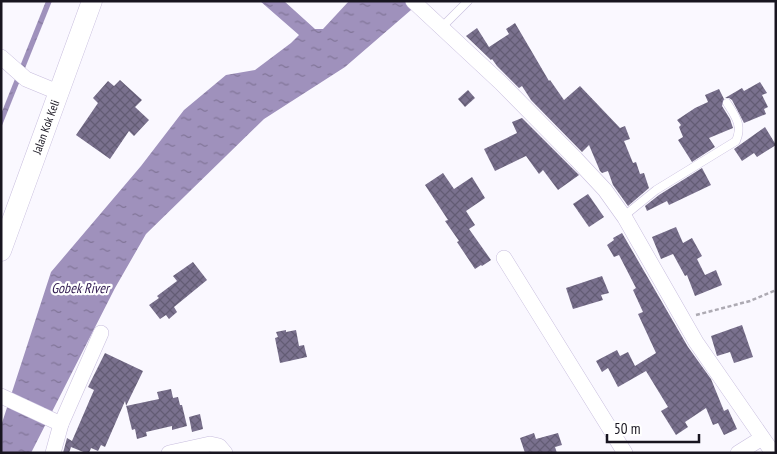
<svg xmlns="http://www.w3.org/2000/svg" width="777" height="454" font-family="'PT Sans Narrow',sans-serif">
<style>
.water{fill:url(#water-ripples)}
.building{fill:url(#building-cross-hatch)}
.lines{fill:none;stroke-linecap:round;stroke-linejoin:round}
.lane-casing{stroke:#c8bede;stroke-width:9}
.street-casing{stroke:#c8bede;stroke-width:16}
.secondary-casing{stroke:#c8bede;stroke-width:21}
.path{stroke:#adaab3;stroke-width:2.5;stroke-dasharray:4 2.5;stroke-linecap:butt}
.lane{stroke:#fff;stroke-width:8}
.street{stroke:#fff;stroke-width:15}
.secondary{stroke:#fff;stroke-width:20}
.labels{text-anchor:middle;stroke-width:4.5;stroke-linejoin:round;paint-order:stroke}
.street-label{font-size:12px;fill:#181520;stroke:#fff}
.water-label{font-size:14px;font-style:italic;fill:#321d52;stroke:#fff}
</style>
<defs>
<pattern id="water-ripples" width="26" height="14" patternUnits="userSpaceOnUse" patternTransform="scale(1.25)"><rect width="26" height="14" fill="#9f91bc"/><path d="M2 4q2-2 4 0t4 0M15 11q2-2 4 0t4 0" fill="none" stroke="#817598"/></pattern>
<pattern id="building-cross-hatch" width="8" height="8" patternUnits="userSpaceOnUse" patternTransform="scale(1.25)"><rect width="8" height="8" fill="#7a718e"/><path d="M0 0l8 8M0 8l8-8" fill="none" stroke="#635c74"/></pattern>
</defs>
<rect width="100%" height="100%" fill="#faf8ff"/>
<g class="water">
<polygon points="46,1 52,1 1,128 1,114"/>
<polygon points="260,1 284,1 315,29 323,29 349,1 424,1 411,10 345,67 264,119 146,234 115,288 31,453 1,453 1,426 51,272 141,166 184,110 226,75 255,70 291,43 299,35"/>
</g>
<g class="building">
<polygon points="515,23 549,81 550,80 564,100 580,86 620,128 625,126 630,139 624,141 633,163 636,162 640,174 644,173 649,188 628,206 613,185 608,171 602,173 600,171 589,145 582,152 531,100 522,86 519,88 497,66 492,59 491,60 466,36 477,28 489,47 509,34 506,29"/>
<polygon points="120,80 142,100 135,107 149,120 134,136 129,131 110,159 76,135 98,103 93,98 108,81 114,86"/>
<polygon points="760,82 767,93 762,95 768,107 764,109 766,114 744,123 732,100 729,98 725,98 742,88 744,91"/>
<polygon points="719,89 724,99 722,106 730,119 733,128 709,138 715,147 692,162 678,140 683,137 679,127 681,125 677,120 695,108 708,102 705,95"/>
<polygon points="468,90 475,98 465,107 458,99"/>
<polygon points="522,118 579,175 558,190 543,170 539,174 526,156 495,171 484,149 517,133 512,122"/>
<polygon points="765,127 776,145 757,157 754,153 742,161 734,149"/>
<polygon points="702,168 711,185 669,205 667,201 647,211 645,206 659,195"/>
<polygon points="443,173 454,189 472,177 485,198 466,211 475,225 469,229 491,260 482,266 481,265 475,269 457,242 459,241 445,221 448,220 425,185"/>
<polygon points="588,194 604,217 589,227 573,204"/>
<polygon points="676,227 683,243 692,238 702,256 697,259 705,275 716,270 722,285 695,296 687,275 685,276 673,254 661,259 652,237"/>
<polygon points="622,233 688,347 711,379 724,411 728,409 737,429 724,435 718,423 713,425 706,408 685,422 688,427 676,435 661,411 668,407 646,371 618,387 608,368 602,372 596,361 617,350 620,356 628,352 635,366 656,353 638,314 643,312 633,290 636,288 619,255 614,257 607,245 614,240 613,238"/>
<polygon points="193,262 207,280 174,307 177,312 169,319 166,315 160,319 149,305 159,298 157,296 177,281 173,276"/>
<polygon points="602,276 609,293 601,295 603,300 573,309 566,288"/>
<polygon points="742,325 753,357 734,363 730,352 717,356 711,336"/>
<polygon points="286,330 286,332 296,330 299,346 304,345 307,357 280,363 275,338 278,337 276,332"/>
<polygon points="105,353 143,371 126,406 159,399 157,392 171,389 173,398 178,397 180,405 182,405 187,426 172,430 172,426 146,432 147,436 137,439 135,429 132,430 125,401 105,447 101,445 98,451 91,448 89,453 86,453 71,447 69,453 63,453 67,438 72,441 94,390 88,387"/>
<polygon points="200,414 203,429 192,432 189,417"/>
<polygon points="534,433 536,439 558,433 562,445 555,447 557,453 525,453 520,438"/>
</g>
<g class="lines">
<defs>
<g id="lane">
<polyline points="442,27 468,1"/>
<path d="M624 216 656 190 736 141C743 125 735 116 727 103"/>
</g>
<g id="street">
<polyline points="413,1 501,83 576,159 605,190 625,218 696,342 773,453"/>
<polyline points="1,57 26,79 60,93"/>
<polyline points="504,258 625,453"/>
<polyline points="1,396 61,424 53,453"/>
<polyline points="61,424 101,333"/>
<polyline points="169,453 210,444 219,446 225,453"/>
<polyline points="738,453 762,438"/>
</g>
<g id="secondary">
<path id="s1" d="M1 251 92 1"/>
</g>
</defs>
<use href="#lane" class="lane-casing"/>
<use href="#street" class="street-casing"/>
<use href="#secondary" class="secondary-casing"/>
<polyline class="path" points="696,315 750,301 776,290"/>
<use href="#lane" class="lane"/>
<use href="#street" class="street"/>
<use href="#secondary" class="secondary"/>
</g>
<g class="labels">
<g class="street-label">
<text dy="4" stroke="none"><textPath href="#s1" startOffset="132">Jalan Kok Keli</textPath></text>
</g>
<g class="water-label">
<text x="80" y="293">Gobek River</text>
</g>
</g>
<rect width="777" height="454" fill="none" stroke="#181520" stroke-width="5"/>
<path d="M607 434v8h92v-8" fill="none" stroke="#181520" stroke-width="2.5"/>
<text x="614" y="434" font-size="15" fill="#181520" stroke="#ffffff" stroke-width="4" paint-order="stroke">50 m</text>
</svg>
